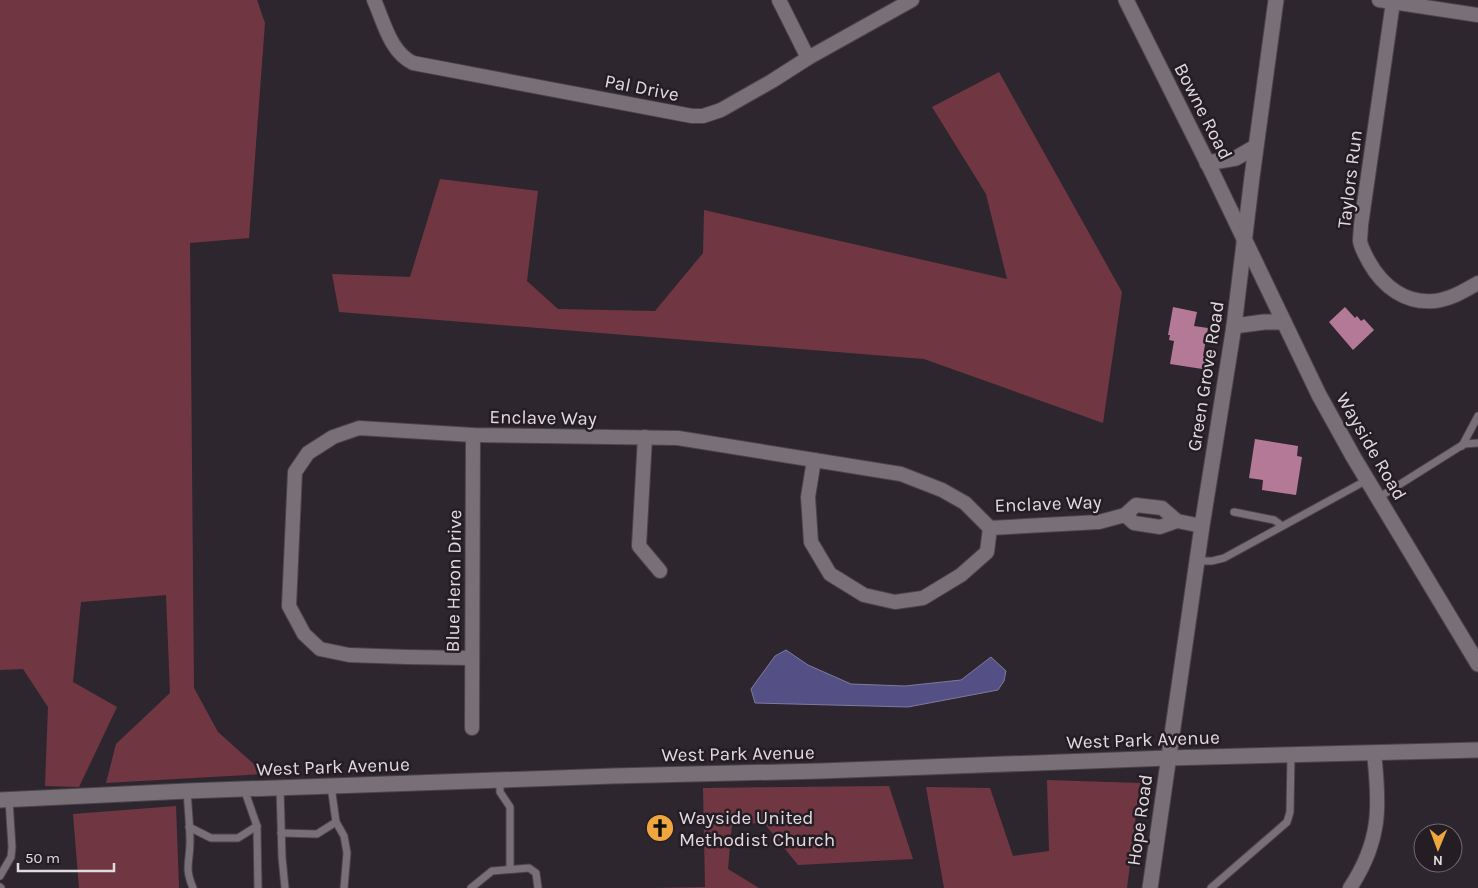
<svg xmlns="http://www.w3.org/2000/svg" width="1478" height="888" font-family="Karla,sans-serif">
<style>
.green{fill:#703742}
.water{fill:#545085;stroke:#7e7aa0}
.building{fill:#b57998}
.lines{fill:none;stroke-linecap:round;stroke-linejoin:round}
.lane-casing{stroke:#4b444b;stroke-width:9}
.street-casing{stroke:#4b444b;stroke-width:16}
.secondary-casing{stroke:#4b444b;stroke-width:17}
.lane{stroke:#786f77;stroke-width:7}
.street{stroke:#786f77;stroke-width:14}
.secondary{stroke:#786f77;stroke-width:15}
.labels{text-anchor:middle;stroke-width:5;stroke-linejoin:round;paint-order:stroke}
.street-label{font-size:19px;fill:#e0dbe0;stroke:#241d24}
.poi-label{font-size:19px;fill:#e0dbe0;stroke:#241d24;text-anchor:start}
</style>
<rect width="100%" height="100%" fill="#2e262e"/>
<g class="green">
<polygon points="0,0 257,0 265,23 249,238 190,243 194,688 218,732 265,774 106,783 116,744 170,693 166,595 81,602 73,682 117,707 79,787 45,786 48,707 23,669 0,670"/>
<polygon points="999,72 1122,292 1103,423 924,359 339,312 332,274 410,277 440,179 538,191 527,281 558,309 655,311 703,253 704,210 1007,279 986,194 932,107"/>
<polygon points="1047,780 1140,783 1127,888 944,888 926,787 990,788 1013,856 1049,851"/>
<polygon points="889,786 913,859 798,865 764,823 732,824 728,869 759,888 653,888 705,887 703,788"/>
<polygon points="176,806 179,888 79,888 73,814"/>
</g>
<polygon class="water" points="786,650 808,665 851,684 905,686 961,680 991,657 1006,671 1004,681 998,690 908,707 755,703 751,689 775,656"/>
<g class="building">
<polygon points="1173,307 1197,312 1194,326 1208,328 1203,356 1211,358 1209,370 1170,364 1174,341 1169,340 1170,335 1168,335"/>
<polygon points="1345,307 1355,318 1357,316 1361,321 1364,319 1374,330 1353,350 1329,322"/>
<polygon points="1255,439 1298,446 1297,456 1302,457 1296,495 1262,490 1263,480 1249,478"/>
</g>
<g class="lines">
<defs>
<g id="lane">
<polyline points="1462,446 1478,416"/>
<polyline points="1378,498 1464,444 1478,443"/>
<polyline points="1234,512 1274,520 1281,525"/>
<polyline points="1197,561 1212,561 1224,558 1367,480"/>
<polyline points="500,780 500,792 510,807 510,868"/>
<polyline points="331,786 336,822 344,836 347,853 344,888"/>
<polyline points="280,788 282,857 285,888"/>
<polyline points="244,789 257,826 258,888"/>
<path d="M187 791C188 808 190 825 190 842 190 862 184 867 193 888"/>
<polyline points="189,827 211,838 238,838 257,826"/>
<polyline points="281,833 317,834 336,822"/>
<polyline points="0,876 11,857 12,847 9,800"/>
<polyline points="0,887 1,888"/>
<polyline points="471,888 492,871 529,868 536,873 538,888"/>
<polyline points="1211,888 1287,822 1290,812 1291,754"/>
</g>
<g id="street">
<path d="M374 0C384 22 390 52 413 63L692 116H703L721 110 772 81 808 58 912 0"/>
<polyline points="779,0 808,58"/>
<polyline points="1379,0 1478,15"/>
<path d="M1393 2 1361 225C1361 230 1360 236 1360 241 1361 248 1366 256 1369 262 1383 287 1406 304 1435 301 1451 299 1464 291 1478 283"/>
<polyline points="645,437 639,546 660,571"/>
<polyline points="814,460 808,497 811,542 830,574 864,595 895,602 923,598 961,575 987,552 990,528"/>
<polyline points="1125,515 1134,523 1160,527 1177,521 1202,526"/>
<polyline points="471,658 407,657 349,655 320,649 304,634 289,606 295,472 308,453 333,437 359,428 473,435 678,438 901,474 942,490 965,503 990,528 1099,522 1125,515 1136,505 1162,508 1177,521"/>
<polyline points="472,728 473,435"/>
<path d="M1350 888C1381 841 1380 807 1374 753"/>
</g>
<g id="secondary">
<polyline points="1126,0 1213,174 1319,395 1354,458 1478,664"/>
<polyline points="1207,163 1236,158 1255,147"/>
<polyline points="1234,326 1264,322 1284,322"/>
<polyline points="0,800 187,791 613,776 821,771 1168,758 1478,750"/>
<polyline points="1150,888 1202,526 1234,326 1252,177 1276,0"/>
</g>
</defs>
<use href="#lane" class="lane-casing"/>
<use href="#street" class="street-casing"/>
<use href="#secondary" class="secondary-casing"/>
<use href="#lane" class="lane"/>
<use href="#street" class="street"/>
<use href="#secondary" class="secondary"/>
</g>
<defs>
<symbol id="church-disc" viewBox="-11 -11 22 22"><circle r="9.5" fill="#f0a63f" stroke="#241d24"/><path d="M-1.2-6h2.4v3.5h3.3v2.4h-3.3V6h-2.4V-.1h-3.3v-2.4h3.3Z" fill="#111"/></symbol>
</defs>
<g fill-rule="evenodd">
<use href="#church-disc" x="644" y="812" width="32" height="32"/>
</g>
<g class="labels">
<g class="street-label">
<text transform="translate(642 87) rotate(11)" y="7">Pal Drive</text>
<text transform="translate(1204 111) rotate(63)" y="7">Bowne Road</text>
<text transform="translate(1349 179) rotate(-83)" y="7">Taylors Run</text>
<text transform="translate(1205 376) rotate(-81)" y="7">Green Grove Road</text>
<text transform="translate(543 417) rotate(1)" y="7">Enclave Way</text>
<text transform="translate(1372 446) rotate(60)" y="7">Wayside Road</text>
<text transform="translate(1048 503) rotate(-2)" y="7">Enclave Way</text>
<text transform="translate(453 581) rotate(-89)" y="7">Blue Heron Drive</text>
<text transform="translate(1143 739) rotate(-2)" y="7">West Park Avenue</text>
<text transform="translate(738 753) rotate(-1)" y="7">West Park Avenue</text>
<text transform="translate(333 766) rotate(-2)" y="7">West Park Avenue</text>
<text transform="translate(1139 820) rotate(-82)" y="7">Hope Road</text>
</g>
<g class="poi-label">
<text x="679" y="824">Wayside United<tspan x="679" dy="22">Methodist Church</tspan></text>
</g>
</g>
<g transform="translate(1438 848) rotate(181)"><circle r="24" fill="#241d24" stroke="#6f696f"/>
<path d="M0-4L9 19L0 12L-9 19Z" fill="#f0a63f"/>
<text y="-8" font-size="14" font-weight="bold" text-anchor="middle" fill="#e0dbe0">N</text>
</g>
<path d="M18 863v8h96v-8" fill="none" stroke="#e0dbe0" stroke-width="2.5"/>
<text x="25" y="863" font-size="15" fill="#e0dbe0" stroke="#241d24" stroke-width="4" paint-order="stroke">50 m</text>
</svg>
